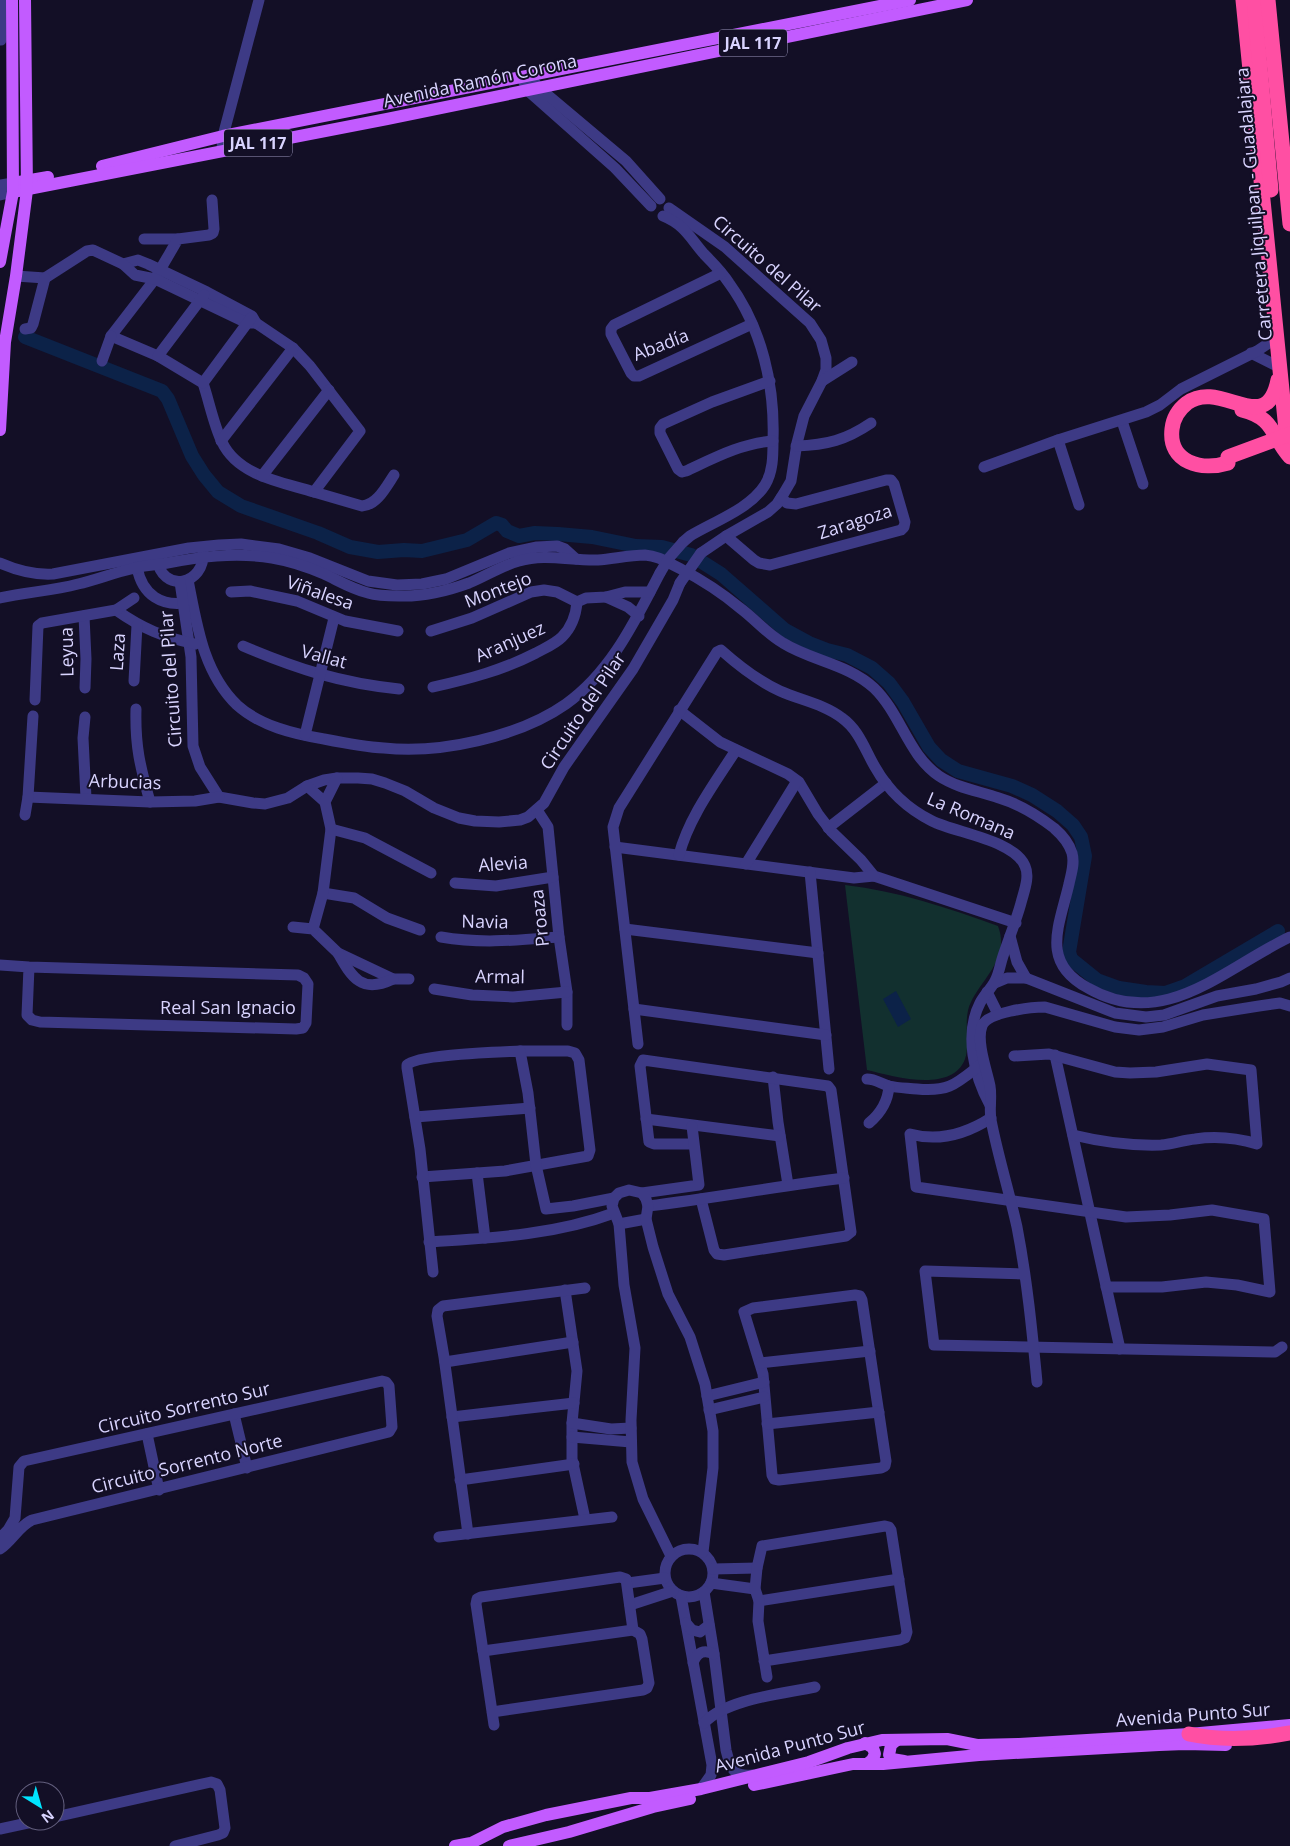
<svg xmlns="http://www.w3.org/2000/svg" width="1290" height="1846" font-family="'Open Sans',sans-serif">
<style>
.green{fill:#12302f}
.water{fill:#0c2248}
.lines{fill:none;stroke-linecap:round;stroke-linejoin:round}
.river{stroke:#0c2248;stroke-width:14}
.minor{stroke:#3d3a85;stroke-width:11}
.major{stroke:#c25bff;stroke-width:12}
.highway{stroke:#ff4fa3;stroke-width:15}
.minor-bridge{stroke:#3d3a85;stroke-width:11}
.highway-bridge{stroke:#ff4fa3;stroke-width:15}
.labels{text-anchor:middle;stroke-width:4;stroke-linejoin:round;paint-order:stroke}
.shield{fill:#130f26;stroke:#9e99be;stroke-width:1}
.shield-label{font-size:16px;font-weight:bold;fill:#d9d4ff}
.street-label{font-size:18px;fill:#d9d4ff;stroke:#130f26}
</style>
<rect width="100%" height="100%" fill="#130f26"/>
<path class="green" d="M845 885C898 891 948 908 998 926 1010 958 984 976 971 1002 962 1020 971 1042 965 1059 952 1094 892 1076 867 1070Z"/>
<polygon class="water" points="896,991 911,1019 898,1027 883,999"/>
<g class="lines">
<polyline class="river" points="25,337 162,391 168,399 192,456 204,475 218,492 241,506 318,533 350,547 378,552 404,550 422,551 467,540 496,523 502,525 507,531 519,536 535,533 558,534 592,537 636,546 662,547 691,555 721,574 785,630 809,643 827,650 847,655 872,668 889,683 903,702 929,747 941,760 958,771 1012,786 1032,795 1057,811 1073,825 1081,837 1085,856 1069,952 1071,959 1097,980 1119,988 1146,992 1165,993 1185,986 1278,931"/>
<g class="minor">
<polyline points="1,40 1,0"/>
<polyline points="529,75 538,87 626,161 660,199"/>
<polyline points="522,77 527,90 615,168 651,206"/>
<polyline points="222,150 223,136 259,0"/>
<polyline points="0,185 13,183"/>
<polyline points="0,195 13,192"/>
<polyline points="669,208 725,247 810,323 821,340 826,358 826,370 822,381 804,416 797,443 791,481 784,493 777,504 768,512 726,536 701,553"/>
<path d="M663 216C685 225 690 238 704 254 713 263 722 272 729 283 762 328 775 386 773 441 773 456 773 472 765 485 750 509 713 522 690 536L683 542"/>
<polyline points="144,239 178,239"/>
<path d="M123 264 138 260 148 264 207 292 252 316 256 323 293 348 310 366 360 431 314 492C282 482 238 476 222 442 214 426 209 401 203 383L158 356 111 336 155 279C162 266 170 253 178 239L209 235 213 233 214 229 212 200"/>
<polyline points="721,273 614,325 611,329 611,334 631,373 634,376 639,376 752,324"/>
<polyline points="16,276 45,278 87,251 93,250 123,264 135,275 155,279 247,323 256,323"/>
<polyline points="25,329 31,328 33,324 45,278"/>
<polyline points="1251,353 1279,367"/>
<polyline points="158,356 204,295"/>
<polyline points="102,361 111,336"/>
<path d="M770 381 712 402 663 424 660 428V433L678 469 682 472 686 471C714 458 742 443 773 441"/>
<polyline points="822,381 852,362"/>
<polyline points="203,383 251,318"/>
<polyline points="1122,421 1143,484"/>
<polyline points="1058,440 1079,505"/>
<polyline points="221,441 293,348"/>
<path d="M796 446C827 445 846 440 871 423"/>
<polyline points="984,467 1058,440 1146,412 1160,405 1181,389 1257,351 1269,343 1275,335"/>
<polyline points="262,476 329,390"/>
<path d="M314 492 362 506C377 505 386 487 394 475"/>
<polyline points="726,536 754,560 759,563 770,565 901,530 904,527 905,522 894,484 891,480 886,480 796,504 787,503 781,498"/>
<path d="M157 558C161 594 206 586 203 551"/>
<path d="M0 563C16 570 35 575 53 574L189 548 219 545 241 544 279 549 310 558 368 581 397 585 422 584 446 579 509 553 537 547 557 546 565 549 576 559"/>
<path d="M137 567C142 595 162 608 190 602"/>
<path d="M188 580C197 625 203 672 237 705 260 726 294 734 324 739 344 743 364 747 384 748 440 754 519 737 566 704 611 672 635 621 660 573"/>
<polyline points="180,582 191,657 193,746 200,767 219,797 253,803 265,804 288,798 307,786 324,780 337,778 358,778 372,779 385,783 405,791 434,808 459,818 475,821 499,822 520,820 528,817 544,803 564,767 633,669 673,600 680,583"/>
<polyline points="231,592 250,591 297,601 345,621 398,631"/>
<polyline points="606,597 628,607 639,616"/>
<path d="M0 598C26 592 52 591 78 584 96 580 113 573 131 569 141 566 151 565 162 564 199 557 234 552 272 558 290 561 308 567 324 574 339 581 352 589 368 593 378 596 389 596 399 596 422 597 447 591 469 583 486 576 501 566 519 561 545 553 571 561 598 560 613 559 629 555 645 555 659 556 668 563 681 569 702 580 722 593 740 608 755 619 767 634 783 643 812 661 848 664 874 688 901 714 908 755 939 776 957 788 979 791 999 798 1019 804 1037 815 1054 828 1062 835 1069 843 1072 853 1075 864 1071 874 1069 884 1059 927 1040 962 1088 988 1164 1032 1224 968 1290 937"/>
<path d="M116 610C143 629 163 637 195 644"/>
<polyline points="84,616 86,659 85,688"/>
<polyline points="431,631 472,618 531,592 544,590 557,592 577,602 586,598 606,597 625,592 650,592"/>
<path d="M243 646C297 669 341 683 399 689"/>
<polyline points="134,681 137,625"/>
<path d="M433 687C469 679 503 670 536 653 545 648 555 644 562 637 572 627 576 615 577 602"/>
<polyline points="35,700 38,626 42,623 116,610 134,598"/>
<path d="M136 709C135 746 140 766 150 802"/>
<polyline points="679,710 720,742 788,774 799,782 818,814 831,831 861,860 874,876 1016,923"/>
<polyline points="85,717 83,738 86,798"/>
<polyline points="305,735 334,618"/>
<polyline points="307,786 325,802"/>
<polyline points="28,797 150,802 195,801 219,797"/>
<polyline points="537,810 548,827 559,937 567,992 567,1025"/>
<polyline points="25,815 28,797 33,716"/>
<polyline points="828,828 886,783"/>
<polyline points="331,829 365,838 431,873"/>
<polyline points="615,847 854,878 874,876"/>
<path d="M679 855C689 817 715 783 736 750"/>
<polyline points="746,864 797,781"/>
<polyline points="810,872 829,1069"/>
<polyline points="455,883 496,886 553,877"/>
<polyline points="323,893 354,898 387,918 420,930"/>
<polyline points="293,927 313,929 338,953 393,979 409,979"/>
<polyline points="313,929 323,893 331,829 325,802 337,778"/>
<polyline points="625,929 818,953"/>
<polyline points="1010,936 1017,962 1026,978"/>
<path d="M441 937C481 944 519 940 559 937"/>
<path d="M338 953C352 978 362 994 393 979"/>
<polyline points="0,965 29,967 298,975 304,978 308,984 306,1023 303,1028 296,1029 40,1022 32,1020 27,1015 29,967"/>
<polyline points="995,983 1007,978 1026,978 1115,1013 1146,1017 1164,1015 1217,996 1256,989 1281,982 1290,978"/>
<polyline points="434,989 472,995 513,997 567,992"/>
<polyline points="987,992 998,1014"/>
<polyline points="634,1009 826,1035"/>
<path d="M638 1044 613 827 619 808 717 652 721 650C739 666 758 681 780 691 800 700 824 704 842 718 859 730 865 750 875 767 888 790 908 809 932 821 956 833 1014 840 1025 866 1030 877 1024 891 1021 903 1016 921 1009 938 1003 956 1000 965 999 974 995 981 991 989 984 995 980 1003 964 1034 974 1076 990 1105"/>
<polyline points="1055,1055 1120,1349"/>
<path d="M1014 1056 1049 1054 1115 1072 1130 1073 1156 1072 1207 1064 1251 1070 1257 1144C1237 1138 1216 1136 1195 1139 1184 1140 1173 1144 1161 1145 1131 1146 1102 1142 1073 1135"/>
<polyline points="773,1077 778,1122 788,1185"/>
<path d="M867 1079C876 1079 881 1084 889 1086 898 1088 908 1088 917 1089 949 1092 956 1084 980 1065"/>
<polyline points="415,1117 530,1108"/>
<path d="M991 1118C966 1134 939 1142 910 1134L916 1187 1126 1217 1170 1215 1212 1210 1264 1219 1270 1292 1237 1285 1206 1282 1162 1287H1106"/>
<polyline points="646,1119 780,1136"/>
<path d="M869 1123C881 1113 888 1101 889 1086"/>
<polyline points="693,1144 654,1144 649,1142 640,1066 643,1060 828,1086 831,1090 851,1232 846,1236 724,1255 717,1254 714,1250 701,1199"/>
<polyline points="477,1173 485,1238"/>
<polyline points="422,1177 505,1171 588,1156 590,1150 579,1060 575,1053 568,1051 520,1051"/>
<polyline points="642,1193 699,1185 692,1126"/>
<path d="M648 1206C714 1198 779 1186 844 1178"/>
<polyline points="619,1224 646,1219"/>
<path d="M429 1242C491 1238 555 1235 614 1213"/>
<path d="M433 1272 420 1149 407 1068V1065C417 1054 502 1052 520 1051L528 1093 536 1165 546 1209 573 1206 614 1198"/>
<polyline points="1024,1274 925,1271 934,1345 1275,1352 1282,1347"/>
<polyline points="565,1290 577,1371 572,1423 572,1459 585,1519"/>
<polygon points="855,1295 860,1296 862,1300 886,1461 885,1466 881,1468 779,1480 774,1479 772,1475 763,1374 744,1312 753,1308"/>
<polyline points="445,1362 573,1342"/>
<polyline points="760,1363 870,1351"/>
<path d="M1037 1382C1032 1330 1027 1279 1017 1227 1009 1191 998 1156 991 1120 989 1109 992 1097 990 1086 987 1071 976 1041 982 1026 987 1012 1031 1007 1045 1007L1115 1027 1139 1030 1163 1027 1203 1015 1259 1006 1280 1003 1290 1006"/>
<polyline points="707,1396 764,1382"/>
<polyline points="709,1410 764,1397"/>
<polyline points="234,1414 247,1468"/>
<polyline points="452,1417 574,1403"/>
<polyline points="572,1423 611,1429 631,1428"/>
<polyline points="767,1424 879,1412"/>
<polyline points="147,1434 159,1490"/>
<polyline points="572,1437 631,1442"/>
<polyline points="460,1480 574,1464"/>
<polyline points="468,1534 444,1357 437,1316 438,1310 443,1306 585,1288"/>
<polyline points="439,1537 612,1517"/>
<path d="M0 1538 8 1530 15 1518 19 1467 24 1461 382 1381 386 1382 389 1386 392 1427 389 1432 32 1520C19 1526 12 1541 0 1549"/>
<circle cx="689" cy="1573" r="24"/>
<polyline points="671,1556 643,1499 632,1462 631,1420 635,1348 624,1285 619,1224 612,1206 614,1198 619,1193 629,1190 642,1193 646,1199 648,1206 646,1219 653,1247 668,1294 690,1337 705,1384 713,1431 713,1468 703,1552"/>
<polyline points="713,1569 757,1568"/>
<polyline points="628,1583 665,1578"/>
<polyline points="711,1583 755,1589"/>
<path d="M704 1592 714 1654 726 1750C730 1766 732 1777 752 1775"/>
<polyline points="681,1596 712,1765 711,1775 701,1789"/>
<polyline points="759,1601 899,1579"/>
<polyline points="630,1605 673,1591"/>
<polyline points="686,1623 692,1630 700,1632 709,1625"/>
<polyline points="483,1651 633,1630"/>
<polyline points="764,1661 900,1640 905,1638 907,1632 891,1530 889,1527 885,1526 762,1546 757,1568 755,1589 759,1601 758,1621 767,1677"/>
<path d="M693 1663C697 1652 704 1649 714 1654"/>
<polyline points="492,1712 643,1690 647,1688 649,1683 642,1639 640,1634 633,1630 626,1579 620,1577 481,1597 477,1599 476,1604 494,1725"/>
<path d="M704 1723C726 1699 782 1694 815 1687"/>
<polyline points="55,1817 211,1782 217,1784 220,1790 225,1828 223,1833 218,1835 175,1846"/>
<polyline points="0,1829 37,1821"/>
</g>
<g class="major">
<polyline points="102,166 223,136 910,0"/>
<polyline points="13,183 48,177"/>
<polyline points="13,192 387,119 967,0"/>
<polyline points="0,262 13,192 12,0"/>
<polyline points="0,430 5,342 16,276 27,190 25,0"/>
<polyline points="897,1740 891,1745 889,1755 892,1759 904,1761"/>
<polyline points="865,1743 873,1748 875,1754 872,1760 867,1764"/>
<polyline points="754,1785 853,1764 883,1764 979,1755 1159,1745 1185,1744 1226,1745"/>
<polyline points="455,1846 471,1843 503,1827 546,1815 631,1798 650,1798 701,1789 809,1762 848,1748 882,1740 947,1739 977,1745 1019,1744 1189,1734 1290,1725"/>
<polyline points="509,1846 569,1832 653,1807 690,1799"/>
</g>
<g class="highway">
<polyline points="1243,0 1286,430 1290,441"/>
<polyline points="1254,0 1271,190"/>
<polyline points="1268,0 1290,224"/>
<path d="M1242 410C1275 418 1271 436 1290 457"/>
<path d="M1228 463C1202 471 1168 463 1172 429 1173 419 1178 410 1187 403 1221 378 1266 439 1278 380"/>
<path d="M1189 1734C1222 1741 1257 1739 1290 1733"/>
</g>
<g class="minor-bridge">
<polyline points="660,573 669,558 683,542"/>
<polyline points="680,583 701,553"/>
</g>
<polyline class="highway-bridge" points="1228,457 1290,434"/>
</g>
<g class="labels">
<g class="shield">
<rect x="719" y="29.5" width="68" height="27" rx="4"/>
<rect x="224" y="129.5" width="68" height="27" rx="4"/>
</g>
<g class="shield-label">
<text x="753" y="49">JAL 117</text>
<text x="258" y="149">JAL 117</text>
</g>
<g class="street-label">
<text transform="translate(480 81) rotate(-12)" y="6">Avenida Ramón Corona</text>
<text transform="translate(1254 204) rotate(-95)" y="6">Carretera Jiquilpan - Guadalajara</text>
<text transform="translate(767 264) rotate(41)" y="6">Circuito del Pilar</text>
<text transform="translate(661 345) rotate(-21)" y="6">Abadía</text>
<text transform="translate(855 522) rotate(-18)" y="6">Zaragoza</text>
<text transform="translate(498 590) rotate(-21)" y="6">Montejo</text>
<text transform="translate(320 593) rotate(19)" y="6">Viñalesa</text>
<text transform="translate(510 642) rotate(-24)" y="6">Aranjuez</text>
<text transform="translate(67 652) rotate(-91)" y="6">Leyua</text>
<text transform="translate(118 652) rotate(-86)" y="6">Laza</text>
<text transform="translate(324 657) rotate(15)" y="6">Vallat</text>
<text transform="translate(171 679) rotate(-94)" y="6">Circuito del Pilar</text>
<text transform="translate(583 711) rotate(-56)" y="6">Circuito del Pilar</text>
<text transform="translate(125 782) rotate(2)" y="6">Arbucias</text>
<text transform="translate(971 816) rotate(23)" y="6">La Romana</text>
<text transform="translate(503 864) rotate(-4)" y="6">Alevia</text>
<text transform="translate(540 918) rotate(-96)" y="6">Proaza</text>
<text transform="translate(485 922) rotate(1)" y="6">Navia</text>
<text transform="translate(500 977) rotate(1)" y="6">Armal</text>
<text x="228" y="1014">Real San Ignacio</text>
<text transform="translate(184 1408) rotate(-13)" y="6">Circuito Sorrento Sur</text>
<text transform="translate(187 1464) rotate(-14)" y="6">Circuito Sorrento Norte</text>
<text transform="translate(1193 1715) rotate(-4)" y="6">Avenida Punto Sur</text>
<text transform="translate(790 1747) rotate(-15)" y="6">Avenida Punto Sur</text>
</g>
</g>
<g transform="translate(40 1806) rotate(143)"><circle r="24" fill="#130f26" stroke="#625e7d"/>
<path d="M0-4L9 19L0 12L-9 19Z" fill="#00e5ff"/>
<text y="-8" font-size="14" font-weight="bold" text-anchor="middle" fill="#d9d4ff">N</text>
</g>
</svg>
